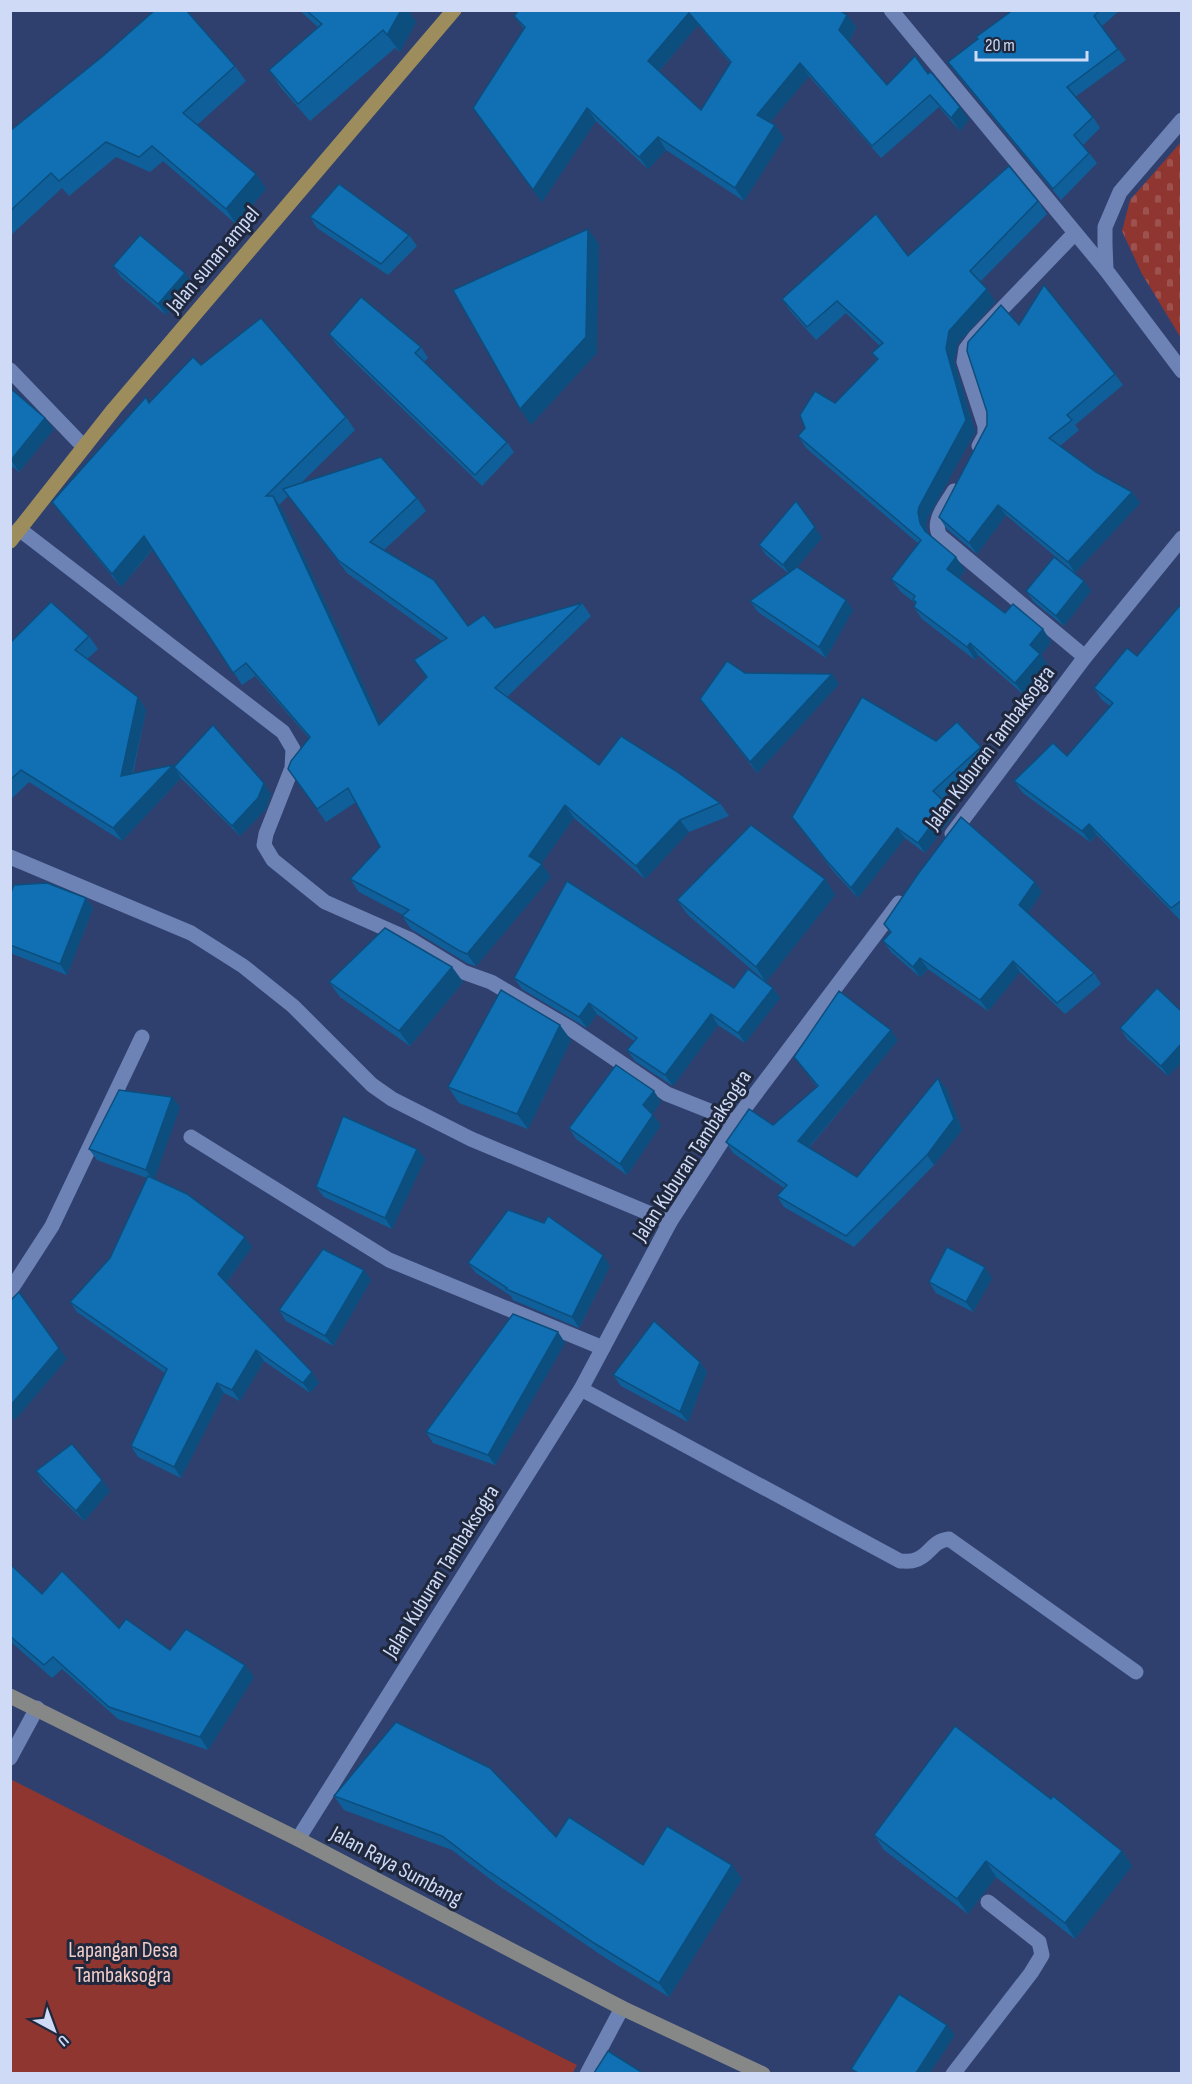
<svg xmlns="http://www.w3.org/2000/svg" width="1192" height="2084" font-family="'Sofia Sans Condensed',sans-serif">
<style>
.cemetery{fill:url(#cemetery-stones)}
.park{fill:#903631}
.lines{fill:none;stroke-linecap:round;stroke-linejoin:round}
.street{stroke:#6d82b5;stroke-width:15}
.secondary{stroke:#868888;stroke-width:15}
.primary{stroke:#9e8d5c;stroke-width:15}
.wall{fill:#0f609a;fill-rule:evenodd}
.shaded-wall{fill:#0c4e7d}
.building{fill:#1170b3;stroke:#0c4e7d;stroke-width:1.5;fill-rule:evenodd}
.labels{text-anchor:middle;stroke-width:6;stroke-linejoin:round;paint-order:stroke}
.street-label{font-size:22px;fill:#cedaf6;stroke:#20283d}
.park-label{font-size:22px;fill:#f0cdc9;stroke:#20283d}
</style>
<defs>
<pattern id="cemetery-stones" width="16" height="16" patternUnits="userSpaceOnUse" patternTransform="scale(1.5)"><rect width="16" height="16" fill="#903631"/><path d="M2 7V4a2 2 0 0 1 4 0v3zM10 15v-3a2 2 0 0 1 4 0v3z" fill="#9e524f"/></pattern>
</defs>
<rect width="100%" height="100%" fill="#2f406e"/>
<polygon class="cemetery" points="1181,142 1181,338 1142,274 1122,231 1130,200"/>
<polygon class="park" points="12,1780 577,2065 572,2074 11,2073"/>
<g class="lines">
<g class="street">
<polyline points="891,10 1106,270"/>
<polyline points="1182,120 1120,192 1105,227 1105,244 1106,270 1182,371"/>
<polyline points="10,370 84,447"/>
<polyline points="979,446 985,435 985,426 964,362 966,349 975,337 1075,233"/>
<path d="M954 491C946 505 931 521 940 536L1085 657"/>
<polyline points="19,529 283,732 293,749 292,768 266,834 264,845 273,860 325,902 409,939 463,972 491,982 571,1029 667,1094 735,1121"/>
<polyline points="952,834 1085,657 1182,538"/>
<polyline points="10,857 191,933 243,966 293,1006 372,1085 392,1099 471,1139 670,1222"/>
<polyline points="191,1137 389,1260 603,1348"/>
<polyline points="10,1291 52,1226 142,1037"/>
<path d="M581 1389 900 1561C905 1561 911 1562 915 1560 930 1556 931 1541 949 1539L1136 1672"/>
<polyline points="10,1758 37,1708"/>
<polyline points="298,1839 581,1389 670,1222 735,1121 899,903"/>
<polyline points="587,2074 622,2008"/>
<polyline points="953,2074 1031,1973 1042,1955 1039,1942 988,1902"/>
</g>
<polyline class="secondary" points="10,1696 298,1839 622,2008 763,2074"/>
<polyline class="primary" points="10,541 114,409 454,10"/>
</g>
<g class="wall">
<polygon points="299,10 408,10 416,22 400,52 395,48 310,121 281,88 269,70 318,27"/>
<polygon points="1033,10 1120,10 1102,26 1126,60 1075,97 1093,117 1100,128 1083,145 1097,163 1061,200 955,72 948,62"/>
<path d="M847 15 856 27 849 41 887 85 928 74 969 119 960 131 939 107 881 158 809 76 770 122 775 125 784 138 744 201 666 150 648 169 596 121 542 202 481 120 524 29 514 16ZM698 25 730 63 701 110 659 71Z"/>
<polygon points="235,66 246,81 197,125 256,174 266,189 236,224 163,161 150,172 116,157 69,196 62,188 10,236 10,131"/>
<polygon points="1038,201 1047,214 980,282 987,289 995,302 958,343 954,361 975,432 927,519 926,525 928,534 965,570 959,578 1005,613 1043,629 1051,642 1041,655 1049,667 1024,695 978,655 975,660 922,619 914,607 916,604 915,603 900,591 891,579 919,544 806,448 798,436 835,403 877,360 872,353 880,346 846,313 816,340 791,312 782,299 908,256"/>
<polygon points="310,217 409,235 417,246 388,275 317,228"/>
<polygon points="113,266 192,283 166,315 121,277"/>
<polygon points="1019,325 1115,374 1123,385 1075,425 1079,430 1060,446 1096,472 1132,492 1140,503 1075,573 1006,515 977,554 946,528 939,517 987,425"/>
<polygon points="329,334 421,347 428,358 424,362 507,442 514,452 482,486 337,345"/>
<path d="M201 365 346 417 355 430 301 483 417 498 426 511 384 550 468 626 495 628 582 603 591 616 507 697 599 765 720 803 729 816 689 832 645 879 574 818 541 864 551 877 476 966 467 963 411 929 402 916 403 915 359 892 350 879 380 847 356 802 326 822 288 769 309 738 255 676 242 685 153 549 121 587 61 514 52 502 149 402ZM288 496 347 573 442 641 414 660 427 678 381 723 282 509 279 505Z"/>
<polygon points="10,388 54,429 19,472 13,467 10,470"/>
<polygon points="822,538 797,567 846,600 853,610 826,658 758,612 750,601 788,573 766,555 759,545"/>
<polygon points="1084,581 1091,591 1064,626 1034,602 1026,591"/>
<polygon points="1182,603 1182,918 1180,920 1097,835 1090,842 1023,793 1014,781 1067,756 1110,706 1102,700 1094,688 1137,656"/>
<polygon points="89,636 98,649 87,659 138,697 146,710 133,774 174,767 271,794 266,809 240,836 181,778 122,841 29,782 10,800 10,643"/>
<polygon points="832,674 839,684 757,773 700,699"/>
<polygon points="936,741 981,747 988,757 942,799 947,804 954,814 925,853 905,838 858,898 833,871 792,817"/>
<polygon points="825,879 835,895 766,982 688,915 677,900"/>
<polygon points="1042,892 1028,913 1094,973 1101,984 1065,1014 1020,972 988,1011 928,969 920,977 891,952 883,941 890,933 884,924"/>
<polygon points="10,895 86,898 93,908 67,975 10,953"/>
<polygon points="452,967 463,982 410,1046 340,997 329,982"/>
<polygon points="514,978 734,988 773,988 780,998 745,1043 718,1025 673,1086 635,1061 627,1050 634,1041 597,1014 587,1028 522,989"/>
<polygon points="1182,1012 1182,1062 1168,1076 1127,1039 1120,1028"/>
<polygon points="571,1040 528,1129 459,1103 448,1087"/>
<polygon points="898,1040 809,1148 857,1177 938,1078 946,1088 962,1130 934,1165 854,1247 784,1207 777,1196 784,1188 733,1153 726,1142 773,1125 817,1087 794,1057"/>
<polygon points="661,1102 652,1114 661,1125 627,1175 576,1139 569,1128"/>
<polygon points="180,1107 154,1179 252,1247 226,1283 319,1383 310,1393 264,1361 240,1401 224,1393 181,1478 138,1457 131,1446 165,1373 77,1312 70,1302 110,1258 147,1178 97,1160 89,1149"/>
<polygon points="417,1149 425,1159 392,1229 324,1197 316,1187"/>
<polygon points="468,1263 610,1266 579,1328 513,1300 511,1296 476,1273"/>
<polygon points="992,1278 973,1312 936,1293 929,1282"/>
<polygon points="371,1280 333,1346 286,1321 279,1310"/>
<polygon points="558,1332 565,1343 495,1465 433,1443 426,1432"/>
<polygon points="700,1362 707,1372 688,1422 621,1386 613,1375"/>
<polygon points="36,1471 102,1480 110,1491 84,1521 43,1482"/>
<polygon points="10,1564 42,1594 170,1650 254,1677 208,1750 118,1719 62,1669 52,1678 10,1641"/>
<polygon points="334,1796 556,1837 643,1865 742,1879 669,1997 604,1957 498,1885 452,1850 344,1810"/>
<polygon points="1051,1799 1122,1851 1132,1866 1075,1939 996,1877 968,1914 884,1850 874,1835"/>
</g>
<g class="shaded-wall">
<polygon points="401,10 408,10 416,22 400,52 387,35"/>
<polygon points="689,13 698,25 657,73 648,61"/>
<polygon points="847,15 856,27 848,43 839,30"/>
<polygon points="800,63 809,76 766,127 757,115"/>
<polygon points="960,107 969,119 960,131 951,118"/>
<polygon points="587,108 596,121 542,202 533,190"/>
<polygon points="775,125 784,138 744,201 735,188"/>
<polygon points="658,137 666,150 648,169 639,157"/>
<polygon points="256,174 266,189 236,224 226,209"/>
<polygon points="588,229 599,244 597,353 531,425 520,409"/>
<polygon points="185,273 192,283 166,315 158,304"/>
<polygon points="987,289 995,302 958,343 954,361 975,432 927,519 926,525 928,536 920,523 918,512 949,331"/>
<polygon points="45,418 54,429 19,472 11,460"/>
<polygon points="1132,492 1140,503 1075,573 1068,562"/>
<polygon points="273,496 282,509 388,738 379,725"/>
<polygon points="998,505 1006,515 977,554 969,543"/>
<polygon points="815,527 822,538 790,575 783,565"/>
<polygon points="144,536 153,548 121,587 112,574"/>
<polygon points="956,557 965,570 956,582 947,569"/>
<polygon points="1084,581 1091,591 1064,626 1056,616"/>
<polygon points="846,600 853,610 826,658 819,647"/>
<polygon points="1043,629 1051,642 1041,655 1049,667 1024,695 1015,683 1030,645"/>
<polygon points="970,643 978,655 975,660 967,647"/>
<polygon points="832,674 839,684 757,773 750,762"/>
<polygon points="138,697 146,710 129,788 121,776"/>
<polygon points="173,765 181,778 122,841 113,828"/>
<polygon points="264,783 271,794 266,809 240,836 232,826"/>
<polygon points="947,804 954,814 925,853 918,843"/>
<polygon points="565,805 574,818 539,867 542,864 551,877 476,966 467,954 529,856"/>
<polygon points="680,820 689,832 645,879 636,866"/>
<polygon points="1089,824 1097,835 1090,842 1082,831"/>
<polygon points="897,828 905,838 858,898 851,888"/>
<polygon points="825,879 835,895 766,982 756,967"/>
<polygon points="1035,882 1042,892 1026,916 1019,905"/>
<polygon points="86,898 93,908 67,975 60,964"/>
<polygon points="920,958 928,969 920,977 913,967"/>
<polygon points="1013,961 1020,972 988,1011 980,1000"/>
<polygon points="452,967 463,982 410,1046 399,1031"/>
<polygon points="773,988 780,998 745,1043 738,1033"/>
<polygon points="589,1003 597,1014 587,1028 579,1017"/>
<polygon points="711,1014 718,1025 673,1086 665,1075"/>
<polygon points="560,1025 571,1040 528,1129 517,1114"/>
<polygon points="891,1030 898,1040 805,1152 798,1141"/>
<polygon points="1182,1043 1182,1062 1168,1076 1161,1066"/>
<polygon points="938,1078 946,1088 962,1130 934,1165 927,1155"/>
<polygon points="654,1091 661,1102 651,1116 643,1105"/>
<polygon points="172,1097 180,1107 154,1181 146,1170"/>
<polygon points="653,1115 661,1125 627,1175 620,1164"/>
<polygon points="417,1149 425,1159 392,1229 385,1218"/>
<polygon points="245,1237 252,1247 225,1284 218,1274"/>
<polygon points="603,1255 610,1266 579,1328 572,1317"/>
<polygon points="985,1267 992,1278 973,1312 966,1302"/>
<polygon points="364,1270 371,1280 333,1346 325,1336"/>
<polygon points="558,1332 565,1343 495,1465 488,1455"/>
<polygon points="59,1348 67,1359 15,1420 10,1415 10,1406"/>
<polygon points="256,1350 264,1361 240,1401 232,1390"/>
<polygon points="700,1362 707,1372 688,1422 680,1412"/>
<polygon points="312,1372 319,1383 310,1393 303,1383"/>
<polygon points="217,1383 224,1393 181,1478 174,1467"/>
<polygon points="102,1480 110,1491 84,1521 76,1511"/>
<polygon points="245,1665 254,1677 208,1750 200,1737"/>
<polygon points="1122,1851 1132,1866 1075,1939 1065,1923"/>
<polygon points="986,1861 996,1877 968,1914 957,1899"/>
<polygon points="732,1865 742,1879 669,1997 659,1983"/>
<polygon points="947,2025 955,2035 930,2073 916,2073"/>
</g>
<g class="building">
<polygon points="155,10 186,10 235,66 183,113 256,174 226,209 152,146 139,157 106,142 59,181 51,173 10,211 10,131 103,56"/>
<polygon points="306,10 401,10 387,35 383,30 298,104 269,70 322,24"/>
<path d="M519 10H839L847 15 839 30 887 85 915 56 928 74 931 72 960 107 951 118 930 95 872 146 800 63 757 115 775 125 735 188 658 137 639 157 587 108 533 190 473 108 525 27 514 16ZM689 13 731 62 701 110 648 61Z"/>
<polygon points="1013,10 1031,10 1032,11 1033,10 1100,10 1094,16 1118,49 1067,87 1093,117 1074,135 1089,153 1053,189 948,62 978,39 976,37"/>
<polygon points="1009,166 1038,201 970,271 987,289 949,331 946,349 966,420 919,507 918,512 920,523 925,531 956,557 947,569 1005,613 1013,604 1043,629 1030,645 1040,654 1015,683 970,643 967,647 914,607 916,602 913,600 915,596 891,579 921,540 798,436 805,428 800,415 815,391 835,403 878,359 872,353 883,343 837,301 807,327 782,299 876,214 908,256"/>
<polygon points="339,184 409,235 381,264 310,217"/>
<polygon points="588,229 586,337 520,409 453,290"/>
<polygon points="140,235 185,273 158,304 113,266"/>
<polygon points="1044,285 1115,374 1067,415 1072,420 1049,438 1096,472 1132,492 1068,562 998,505 969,543 939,517 987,425 987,412 967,351 968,342 1001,305 1019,325"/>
<polygon points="361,297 421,347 415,353 507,442 475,475 329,334"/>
<polygon points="261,318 346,417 266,496 273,496 379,725 427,677 414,660 447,638 338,560 283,489 381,457 417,498 370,542 434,580 468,626 484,615 495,628 582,603 495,688 599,765 621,736 676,771 720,803 680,820 636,866 565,805 529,856 542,864 467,954 458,950 402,916 409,910 350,879 380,847 348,788 317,809 288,769 291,761 310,737 246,663 233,673 144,536 112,574 52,502 146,397 149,403 193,357 201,365"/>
<polygon points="10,388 45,418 11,460 10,460"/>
<polygon points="796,501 815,527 783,565 759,545"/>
<polygon points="1054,557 1084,581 1056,616 1026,591"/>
<polygon points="797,567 846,600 819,647 750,601"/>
<polygon points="51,602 89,636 75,650 138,697 121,776 173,765 113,828 21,770 10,780 10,643"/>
<polygon points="1182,603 1182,900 1171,908 1089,824 1082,831 1014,781 1053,743 1067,756 1113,703 1094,688 1127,648 1137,656"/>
<polygon points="727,661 745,673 832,674 750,762 700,699"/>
<polygon points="862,697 936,741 957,722 981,747 933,791 947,804 918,843 897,828 851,888 826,860 792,817"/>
<polygon points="213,725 264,783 258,798 232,826 174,767"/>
<polygon points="961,817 1035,882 1019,905 1094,973 1057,1003 1013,961 980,1000 920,958 913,967 883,941 891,932 884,924 918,874"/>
<polygon points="751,825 825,879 756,967 677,900"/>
<polygon points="567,881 734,988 748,969 773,988 738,1033 711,1014 665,1075 627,1050 637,1038 589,1003 579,1017 514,978"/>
<polygon points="47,883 86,898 60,964 10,945 10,895 14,885"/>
<polygon points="385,928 452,967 399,1031 329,982"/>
<polygon points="1157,988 1182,1012 1182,1043 1161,1066 1120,1028"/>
<polygon points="501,990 560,1025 517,1114 448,1087"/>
<polygon points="839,991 891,1030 798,1141 857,1177 938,1078 954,1119 927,1155 846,1236 777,1196 787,1185 726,1142 749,1109 773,1125 818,1086 794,1057"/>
<polygon points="616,1065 654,1091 643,1105 653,1115 620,1164 569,1128"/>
<polygon points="119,1090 172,1097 146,1170 89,1149"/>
<polygon points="343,1116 417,1149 385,1218 316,1187"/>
<polygon points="148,1176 187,1194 245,1237 218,1274 312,1372 303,1383 256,1350 232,1390 217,1383 174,1467 131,1446 167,1369 70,1302 110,1258"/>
<polygon points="508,1210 544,1223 548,1216 603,1255 572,1317 506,1289 507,1288 468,1263"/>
<polygon points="947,1247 985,1267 966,1302 929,1282"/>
<polygon points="323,1249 364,1270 325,1336 279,1310"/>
<polygon points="19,1292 59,1348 10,1406 10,1301"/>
<polygon points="513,1314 558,1332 488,1455 426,1432"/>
<polygon points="654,1321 700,1362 680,1412 613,1375"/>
<polygon points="72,1444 102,1480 76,1511 36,1471"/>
<polygon points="10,1564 42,1594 62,1571 119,1628 126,1619 170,1650 186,1629 245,1665 200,1737 109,1707 53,1657 44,1665 10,1636"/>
<polygon points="396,1722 490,1768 556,1837 569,1817 643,1865 667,1826 732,1865 659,1983 594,1943 488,1871 442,1836 334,1796"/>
<polygon points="955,1726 1051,1799 1053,1796 1122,1851 1065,1923 986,1861 957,1899 874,1835"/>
<polygon points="899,1994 947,2025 916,2073 858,2073 851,2069"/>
<polygon points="608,2051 643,2073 594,2073"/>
</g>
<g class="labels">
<g class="street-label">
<text transform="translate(212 259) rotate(-50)" y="8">Jalan sunan ampel</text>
<text transform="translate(989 747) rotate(-53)" y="8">Jalan Kuburan Tambaksogra</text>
<text transform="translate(691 1155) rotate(-57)" y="8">Jalan Kuburan Tambaksogra</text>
<text transform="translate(440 1571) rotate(-58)" y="8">Jalan Kuburan Tambaksogra</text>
<text transform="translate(397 1865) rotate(28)" y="8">Jalan Raya Sumbang</text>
</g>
<g class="park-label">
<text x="123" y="1957">Lapangan Desa<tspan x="123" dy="25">Tambaksogra</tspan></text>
</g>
</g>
<rect width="1192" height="2084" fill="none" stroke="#cedaf6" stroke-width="24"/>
<g transform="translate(54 2030) rotate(139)" stroke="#20283d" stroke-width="4.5" paint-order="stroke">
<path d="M0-4.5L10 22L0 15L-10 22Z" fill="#cedaf6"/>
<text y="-9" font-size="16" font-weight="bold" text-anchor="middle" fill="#cedaf6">U</text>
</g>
<path d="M976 51v9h111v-9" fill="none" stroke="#cedaf6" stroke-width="3"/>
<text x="985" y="51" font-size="18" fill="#cedaf6" stroke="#20283d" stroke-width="4.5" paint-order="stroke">20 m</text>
</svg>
